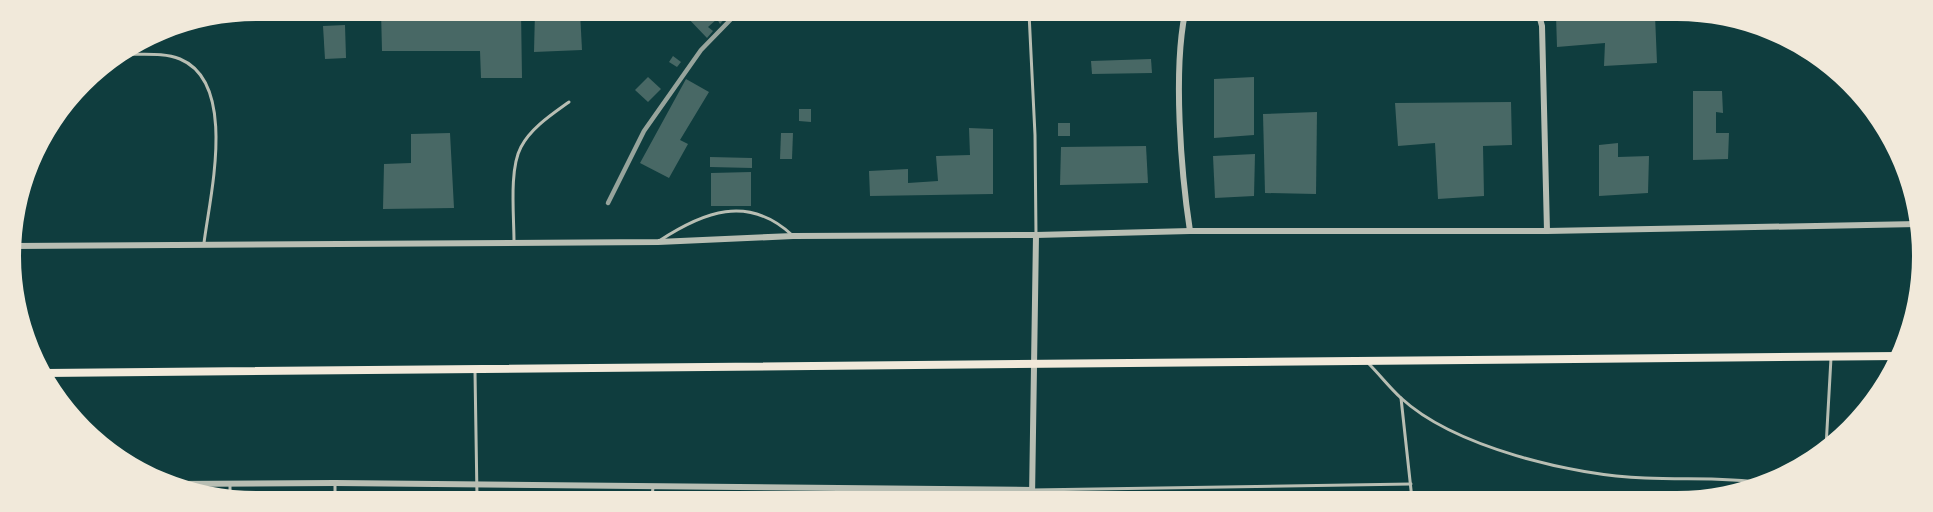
<svg xmlns="http://www.w3.org/2000/svg" width="1933" height="512" font-family="'Fira Sans',sans-serif">
<style>
.building{fill:#486865}
.lines{fill:none;stroke-linecap:round;stroke-linejoin:round}
.service{stroke:#b8beb3;stroke-width:3}
.minor{stroke:#b8beb3;stroke-width:6}
.secondary{stroke:#f1e9da;stroke-width:8}
.rail{stroke:#97a49c;stroke-width:4.5}
</style>
<rect width="100%" height="100%" fill="#0f3d3e"/>
<g class="building">
<polygon points="381,11 521,11 522,78 481,78 480,51 382,51"/>
<polygon points="535,11 580,12 582,50 534,52"/>
<polygon points="686,12 723,12 727,16 720,24 717,19 708,27 713,31 707,38 684,14"/>
<polygon points="1556,15 1655,15 1657,63 1604,66 1605,43 1557,47"/>
<polygon points="345,25 346,58 325,59 323,26"/>
<polygon points="673,56 681,62 677,67 669,62"/>
<polygon points="1151,59 1152,73 1092,74 1091,61"/>
<polygon points="648,77 661,89 648,102 635,90"/>
<polygon points="1254,77 1254,135 1214,138 1214,79"/>
<polygon points="686,79 709,92 680,140 688,144 669,178 640,163"/>
<polygon points="1693,91 1722,91 1723,113 1716,112 1716,133 1729,133 1728,159 1693,160"/>
<polygon points="1511,102 1512,145 1483,146 1484,196 1438,199 1435,143 1398,146 1395,103"/>
<polygon points="799,109 811,109 811,122 799,121"/>
<polygon points="1317,112 1316,194 1265,193 1263,114"/>
<rect x="1058" y="123" width="12" height="13"/>
<polygon points="969,128 993,129 993,194 870,196 869,171 908,169 908,183 938,181 936,156 970,155"/>
<polygon points="450,133 454,208 383,209 384,164 411,163 411,134"/>
<polygon points="781,133 793,133 792,159 780,159"/>
<polygon points="1618,143 1618,157 1649,156 1648,193 1599,196 1599,145"/>
<polygon points="1146,146 1148,183 1060,185 1061,147"/>
<polygon points="1255,154 1254,196 1215,198 1213,156"/>
<polygon points="710,157 752,158 752,168 710,167"/>
<polygon points="751,172 751,206 711,206 711,173"/>
</g>
<g class="lines">
<g class="service">
<polyline points="1029,13 1035,135 1036,235"/>
<path d="M125 54C143 55 163 52 180 59 238 83 210 195 204 243"/>
<path d="M514 241C514 216 509 169 521 147 531 128 551 115 569 102"/>
<path d="M659 241C703 212 748 194 792 235"/>
<path d="M1369 364C1380 375 1389 387 1401 398 1454 447 1574 476 1645 478 1685 480 1725 477 1764 483"/>
<polyline points="475,372 477,497"/>
<polyline points="1401,398 1412,499"/>
<polyline points="1826,447 1831,358"/>
<polyline points="230,484 230,497"/>
<polyline points="1032,490 1411,484"/>
<polyline points="335,497 335,485"/>
<polyline points="652,498 653,487"/>
</g>
<g class="minor">
<path d="M1185 13C1173 72 1181 172 1190 231"/>
<polyline points="1539,15 1542,26 1547,231"/>
<polyline points="12,246 658,242 793,236 1036,235 1190,231 1547,231 1918,224"/>
<polyline points="174,484 335,483 1032,490"/>
<polyline points="1032,498 1036,235"/>
</g>
<polyline class="secondary" points="45,373 1900,356"/>
<polyline class="rail" points="608,203 644,131 701,50 738,12"/>
</g>
<path d="M0 0H1933V512H0ZM256 21H1677A235 235 0 0 1 1912 256V256A235 235 0 0 1 1677 491H256A235 235 0 0 1 21 256V256A235 235 0 0 1 256 21Z" fill="#f1e9da" fill-rule="evenodd"/>
</svg>
